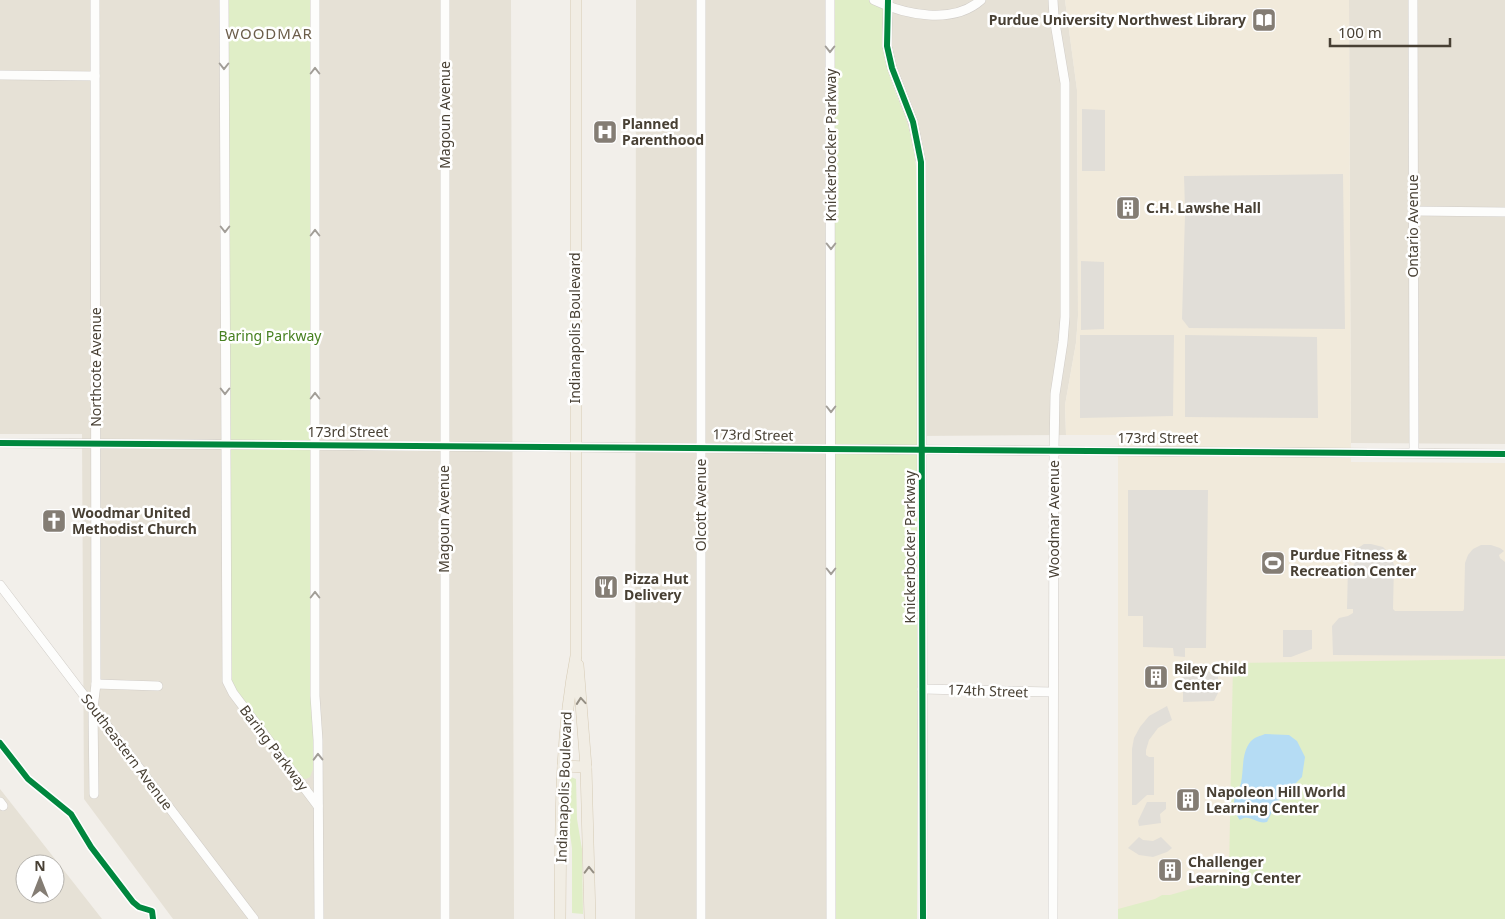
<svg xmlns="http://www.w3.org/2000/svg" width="1505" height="919" font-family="'Noto Sans',sans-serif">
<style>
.residential{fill:#e6e1d6;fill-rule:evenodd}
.education{fill:#f1eadb}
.green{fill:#e0eec7}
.parking{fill:#e1ded8}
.water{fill:#b5dcf4}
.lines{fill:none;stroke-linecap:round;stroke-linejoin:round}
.minor-casing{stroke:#d0ccc7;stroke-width:10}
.major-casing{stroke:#d6cbb5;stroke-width:12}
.minor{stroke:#fdfdfc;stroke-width:9}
.major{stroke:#f1ede4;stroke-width:11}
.cycleway-casing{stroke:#fff;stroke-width:9}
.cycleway{stroke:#00873e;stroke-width:6}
.oneway{stroke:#a29e98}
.oneway2{stroke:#948e83}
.labels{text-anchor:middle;stroke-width:5;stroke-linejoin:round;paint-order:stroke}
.poi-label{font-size:14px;font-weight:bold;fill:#484034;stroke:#fff;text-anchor:start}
.street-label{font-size:14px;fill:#484034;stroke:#fff}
.park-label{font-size:14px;fill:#478121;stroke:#fff}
.neighbourhood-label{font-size:15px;letter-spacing:1px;fill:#6c5e4a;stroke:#fff}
</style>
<rect width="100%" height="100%" fill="#f2efea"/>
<g class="residential">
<polygon points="0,0 511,0 514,919 173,919 84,799 82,434 0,434"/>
<polygon points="636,0 834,0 834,919 635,919"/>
<polygon points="884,0 1065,0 1077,90 1078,316 1076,343 1065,405 1066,435 918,436 917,167 912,139 891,79 884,52 882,21"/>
<polygon points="1349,0 1505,0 1505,444 1351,443"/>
<path d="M0 789 102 919H0ZM25 864H55V894H25Z"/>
</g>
<polygon class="education" points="1065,0 1349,0 1351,462 1505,463 1505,919 1118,919 1118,435 1066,435 1065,405 1076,343 1078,316 1077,90"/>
<g class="green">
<polygon points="227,0 311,0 313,769 310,777 306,779 301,778 231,683"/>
<path d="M834 0H884C883 17 881 34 883 50 887 74 897 95 905 117 913 139 916 162 918 185L917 919H834Z"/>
<path d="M1505 659V919H1118V909L1155 899 1162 895H1170L1208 884C1211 876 1220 875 1228 873L1229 871 1233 663Z"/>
<polygon points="571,777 576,779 577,819 582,849 583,914 572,913 572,848 567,812 569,779"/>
</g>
<g class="parking">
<polygon points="1082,109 1105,110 1105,171 1082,171"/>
<polygon points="1343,174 1345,329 1189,328 1182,319 1185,215 1207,215 1206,208 1185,208 1184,176"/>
<polygon points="1081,261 1104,262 1104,329 1081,330"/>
<polygon points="1080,335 1174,335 1173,416 1080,418"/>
<polygon points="1185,335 1317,337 1318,418 1185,417"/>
<polygon points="1128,490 1208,490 1206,648 1185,648 1185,657 1174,656 1173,648 1143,647 1143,616 1128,616"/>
<polygon points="1364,544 1371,544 1383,547 1390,554 1394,565 1393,609 1395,611 1463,611 1464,609 1465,563 1468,555 1473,549 1481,545 1491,545 1500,548 1504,551 1499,555 1500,558 1505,562 1505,656 1333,655 1332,626 1339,618 1348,616 1353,613 1353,609 1347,609 1348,566 1353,566 1356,561 1355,558 1358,554 1355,550"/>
<polygon points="1283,630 1312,630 1312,649 1291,657 1283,657"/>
<polygon points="1185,664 1208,664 1208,672 1218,672 1218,693 1214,701 1183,702 1183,671 1185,671"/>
<polygon points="1167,706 1172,720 1158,728 1149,740 1146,750 1146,755 1149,757 1154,757 1154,795 1147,795 1136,805 1132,805 1132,749 1134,738 1140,727 1149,716"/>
<polygon points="1147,802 1166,802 1166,809 1160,814 1161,823 1139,826 1138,821"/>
<polygon points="1139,837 1143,840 1153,841 1161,837 1172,848 1167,852 1153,857 1139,855 1128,848"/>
</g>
<path class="water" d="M1265 734 1289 735 1297 741 1305 757 1302 777 1277 802 1267 822C1257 825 1249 813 1240 820 1236 815 1233 808 1234 802 1235 795 1239 789 1241 783 1244 769 1241 753 1251 741 1255 737 1260 736 1265 734Z"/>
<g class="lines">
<defs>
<g id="minor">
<polyline points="224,0 227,681 233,693 318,806"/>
<polyline points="315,0 315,696 318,740 319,919"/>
<polyline points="830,0 831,919"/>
<path d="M874 0C905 15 953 25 981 0"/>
<polyline points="888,0 887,46 892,68 913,122 921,162 923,919"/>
<polyline points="1413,0 1414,453"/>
<polyline points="0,75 95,76"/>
<polyline points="1413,211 1505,212"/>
<polyline points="0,443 1505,454"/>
<polyline points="0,585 254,919"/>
<polyline points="96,684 158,686"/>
<polyline points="922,689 1053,692"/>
<polyline points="94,794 93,708 96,684 95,0"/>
<polyline points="0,802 3,806"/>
<polyline points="445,919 445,0"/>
<polyline points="701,919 701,0"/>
<polyline points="1053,919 1054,450 1055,394 1063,342 1065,317 1065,83 1054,17 1053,0"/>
</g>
<g id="major">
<polyline points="578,665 586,767 590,919"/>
<polyline points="563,766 586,767"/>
<path d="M560 919C561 831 559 743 576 656V0"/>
</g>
</defs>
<use href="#minor" class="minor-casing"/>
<use href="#major" class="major-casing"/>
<use href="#minor" class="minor"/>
<use href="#major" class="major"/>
<defs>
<g id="cycleway">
<polyline points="888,0 887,46 892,68 913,122 921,162 923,919"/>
<polyline points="0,443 1505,454"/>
<polyline points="0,743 28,779 71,814 91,847 133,902 139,907 152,911 153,919"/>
</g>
</defs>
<use href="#cycleway" class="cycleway-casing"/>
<use href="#cycleway" class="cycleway"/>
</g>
<defs><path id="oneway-chevron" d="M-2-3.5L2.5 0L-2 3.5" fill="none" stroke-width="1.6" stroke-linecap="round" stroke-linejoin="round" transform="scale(1.25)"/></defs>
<g class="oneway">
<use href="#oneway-chevron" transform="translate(830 49) rotate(90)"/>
<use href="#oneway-chevron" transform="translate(224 66) rotate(90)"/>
<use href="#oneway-chevron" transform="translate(315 71) rotate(-90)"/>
<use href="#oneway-chevron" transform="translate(225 229) rotate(90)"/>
<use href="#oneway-chevron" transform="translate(315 233) rotate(-90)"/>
<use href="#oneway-chevron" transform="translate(831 246) rotate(90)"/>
<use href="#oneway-chevron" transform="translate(225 391) rotate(90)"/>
<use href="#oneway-chevron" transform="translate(315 396) rotate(-90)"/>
<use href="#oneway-chevron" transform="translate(831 409) rotate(90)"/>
<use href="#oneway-chevron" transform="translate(831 571) rotate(90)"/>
<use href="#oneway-chevron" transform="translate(315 595) rotate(-90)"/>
<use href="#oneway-chevron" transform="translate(318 757) rotate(-91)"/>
</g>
<g class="oneway2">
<use href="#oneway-chevron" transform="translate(581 701) rotate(-95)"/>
<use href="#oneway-chevron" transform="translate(589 870) rotate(-91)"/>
</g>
<defs>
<symbol id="library-square" viewBox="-11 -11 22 22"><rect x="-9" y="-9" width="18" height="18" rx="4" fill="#847d74" stroke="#fff"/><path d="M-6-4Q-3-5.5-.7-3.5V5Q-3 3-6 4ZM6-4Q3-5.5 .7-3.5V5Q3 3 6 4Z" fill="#fff"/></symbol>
<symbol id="hospital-square" viewBox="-11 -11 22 22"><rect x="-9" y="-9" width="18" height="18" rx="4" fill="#847d74" stroke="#fff"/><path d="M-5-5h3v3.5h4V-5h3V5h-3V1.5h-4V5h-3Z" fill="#fff"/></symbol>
<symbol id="building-square" viewBox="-11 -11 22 22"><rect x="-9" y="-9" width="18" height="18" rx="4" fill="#847d74" stroke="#fff"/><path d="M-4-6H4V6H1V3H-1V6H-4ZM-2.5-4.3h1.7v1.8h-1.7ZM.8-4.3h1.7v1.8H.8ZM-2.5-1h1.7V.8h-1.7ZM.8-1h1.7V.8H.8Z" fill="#fff"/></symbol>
<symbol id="church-square" viewBox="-11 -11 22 22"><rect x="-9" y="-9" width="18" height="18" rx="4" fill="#847d74" stroke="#fff"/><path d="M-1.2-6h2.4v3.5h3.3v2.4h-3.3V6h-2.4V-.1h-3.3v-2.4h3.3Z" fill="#fff"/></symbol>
<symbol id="stadium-square" viewBox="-11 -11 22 22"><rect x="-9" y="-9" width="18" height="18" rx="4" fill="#847d74" stroke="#fff"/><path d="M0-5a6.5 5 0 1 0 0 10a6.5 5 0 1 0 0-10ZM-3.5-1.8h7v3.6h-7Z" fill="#fff"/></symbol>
<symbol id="restaurant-square" viewBox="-11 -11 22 22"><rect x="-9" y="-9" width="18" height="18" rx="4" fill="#847d74" stroke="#fff"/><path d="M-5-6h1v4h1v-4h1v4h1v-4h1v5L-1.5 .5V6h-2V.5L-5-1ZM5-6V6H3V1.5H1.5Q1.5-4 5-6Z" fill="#fff"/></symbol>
</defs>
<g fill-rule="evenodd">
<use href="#library-square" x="1250" y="6" width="28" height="28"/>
<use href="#hospital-square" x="591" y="118" width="28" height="28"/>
<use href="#building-square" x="1114" y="194" width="28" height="28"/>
<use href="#church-square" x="40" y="507" width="28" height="28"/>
<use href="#stadium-square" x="1259" y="549" width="28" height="28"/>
<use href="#restaurant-square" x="592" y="573" width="28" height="28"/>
<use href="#building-square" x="1142" y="663" width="28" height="28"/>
<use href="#building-square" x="1174" y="786" width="28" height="28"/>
<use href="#building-square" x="1156" y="856" width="28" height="28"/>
</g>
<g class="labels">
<g class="poi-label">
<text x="1246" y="25" text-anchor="end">Purdue University Northwest Library</text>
<text x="622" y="129">Planned<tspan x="622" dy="16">Parenthood</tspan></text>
<text x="1146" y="213">C.H. Lawshe Hall</text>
<text x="72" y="518">Woodmar United<tspan x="72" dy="16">Methodist Church</tspan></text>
<text x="1290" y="560">Purdue Fitness &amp;<tspan x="1290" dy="16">Recreation Center</tspan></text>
<text x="624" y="584">Pizza Hut<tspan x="624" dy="16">Delivery</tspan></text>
<text x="1174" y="674">Riley Child<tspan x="1174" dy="16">Center</tspan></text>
<text x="1206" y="797">Napoleon Hill World<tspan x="1206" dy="16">Learning Center</tspan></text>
<text x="1188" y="867">Challenger<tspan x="1188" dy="16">Learning Center</tspan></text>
</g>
<g class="street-label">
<text transform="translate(445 115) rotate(-90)" y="5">Magoun Avenue</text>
<text transform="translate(831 145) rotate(-90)" y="5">Knickerbocker Parkway</text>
<text transform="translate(1413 226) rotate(-90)" y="5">Ontario Avenue</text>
<text transform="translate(575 328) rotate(-90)" y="5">Indianapolis Boulevard</text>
<text transform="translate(96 367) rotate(-90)" y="5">Northcote Avenue</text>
<text x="348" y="437">173rd Street</text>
<text transform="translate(753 435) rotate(1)" y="5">173rd Street</text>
<text x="1158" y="443">173rd Street</text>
<text transform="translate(701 505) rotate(-90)" y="5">Olcott Avenue</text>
<text transform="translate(444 519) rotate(-90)" y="5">Magoun Avenue</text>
<text transform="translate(1054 519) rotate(-90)" y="5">Woodmar Avenue</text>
<text transform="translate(910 547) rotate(-90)" y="5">Knickerbocker Parkway</text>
<text transform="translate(988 691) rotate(2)" y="5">174th Street</text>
<text transform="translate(274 748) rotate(53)" y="5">Baring Parkway</text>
<text transform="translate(127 752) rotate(53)" y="5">Southeastern Avenue</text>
<text transform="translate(564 787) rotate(-88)" y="5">Indianapolis Boulevard</text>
</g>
<g class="park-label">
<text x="270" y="341">Baring Parkway</text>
</g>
<g class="neighbourhood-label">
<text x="269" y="39">WOODMAR</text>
</g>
</g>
<g transform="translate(40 879)"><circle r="24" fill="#ffffff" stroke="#b6b3ae"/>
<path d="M0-4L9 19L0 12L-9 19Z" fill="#847d74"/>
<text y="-8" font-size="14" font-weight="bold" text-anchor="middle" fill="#484034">N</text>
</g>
<path d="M1330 38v8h120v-8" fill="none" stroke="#484034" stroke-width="2.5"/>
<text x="1338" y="38" font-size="15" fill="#484034" stroke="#ffffff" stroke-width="4" paint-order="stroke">100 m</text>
</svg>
